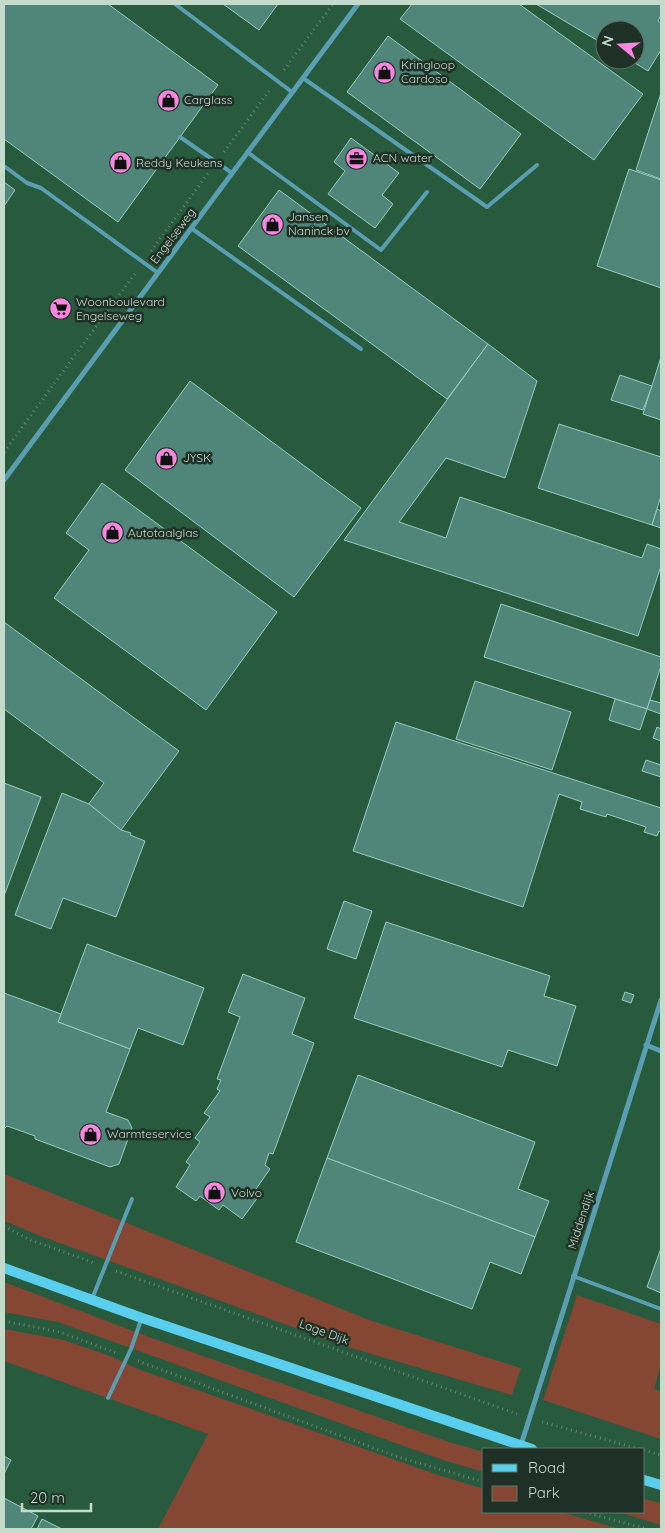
<svg xmlns="http://www.w3.org/2000/svg" width="665" height="1533" font-family="Quicksand,sans-serif">
<style>
.built{fill:#285a3e;fill-rule:evenodd}
.green{fill:#854634}
.building{fill:#4f8679;stroke:#95cdbe}
.lines{fill:none;stroke-linecap:round;stroke-linejoin:round}
.path{stroke:#648672;stroke-width:3;stroke-dasharray:1 4;stroke-linecap:butt}
.service{stroke:#5a9fb1;stroke-width:4}
.minor{stroke:#5a9fb1;stroke-width:5}
.secondary{stroke:#59cfed;stroke-width:10}
.labels{text-anchor:middle;stroke-width:5;stroke-linejoin:round;paint-order:stroke}
.poi-label{font-size:12px;fill:#c4dacb;stroke:#1f3126;text-anchor:start}
.street-label{font-size:12px;fill:#c4dacb;stroke:#1f3126}
</style>
<rect width="100%" height="100%" fill="#275039"/>
<path class="built" d="M4 4H661V1529H4ZM605 30H635V60H605ZM484 1449H644V1512H484Z"/>
<g class="green">
<polygon points="4,1174 372,1321 521,1368 512,1395 348,1347 43,1237 4,1221"/>
<polygon points="4,1282 149,1337 449,1442 484,1452 484,1472 443,1460 58,1322 4,1312"/>
<polygon points="577,1295 661,1324 661,1364 654,1389 661,1391 661,1439 543,1400"/>
<polygon points="4,1329 64,1340 110,1356 138,1369 438,1475 484,1489 484,1512 561,1512 620,1529 158,1529 208,1434 4,1361"/>
<polygon points="644,1499 661,1503 661,1525 618,1512 644,1512"/>
</g>
<g class="building">
<polygon points="4,4 108,4 218,85 118,222 4,139"/>
<polygon points="223,4 278,4 259,30"/>
<polygon points="412,4 519,4 643,94 594,160 400,19"/>
<polygon points="536,4 661,4 661,15 658,21 661,23 661,50 648,71 630,60 635,60 635,30 605,30 605,45"/>
<polygon points="388,36 521,134 480,189 347,92"/>
<polygon points="661,93 661,179 636,170"/>
<polygon points="351,138 399,173 382,195 393,204 375,228 328,194 345,171 334,162"/>
<polygon points="629,169 661,180 661,288 597,266"/>
<polygon points="4,182 15,190 4,206"/>
<polygon points="279,190 488,344 447,399 238,246"/>
<polygon points="488,344 537,381 505,478 446,458 399,522 446,538 460,497 642,558 647,544 661,549 661,566 638,636 344,540"/>
<polygon points="661,357 661,420 643,414"/>
<polygon points="620,375 652,386 643,410 611,400"/>
<polygon points="190,381 361,508 294,597 125,470"/>
<polygon points="559,424 661,457 661,496 652,525 538,488"/>
<polygon points="102,483 277,612 206,710 54,598 89,550 66,533"/>
<polygon points="657,509 661,511 661,528 652,525"/>
<polygon points="501,604 661,657 661,666 647,709 484,657"/>
<polygon points="4,622 179,751 121,830 88,805 104,783 4,709"/>
<polygon points="475,681 571,712 552,770 456,739"/>
<polygon points="615,699 647,709 640,730 609,720"/>
<polygon points="650,700 661,703 661,714 647,709"/>
<polygon points="396,722 661,808 661,832 659,831 657,836 644,832 646,827 607,814 606,817 580,809 582,802 559,794 523,907 353,851"/>
<polygon points="657,727 661,729 661,741 653,738"/>
<polygon points="646,760 661,765 661,763 661,777 642,771"/>
<polygon points="4,783 41,797 4,896"/>
<polygon points="62,793 89,804 121,830 131,833 130,835 145,841 116,917 63,898 51,929 15,915"/>
<polygon points="344,901 372,911 356,959 327,949"/>
<polygon points="386,922 550,976 544,996 576,1006 557,1066 508,1050 502,1067 354,1018"/>
<polygon points="87,944 204,988 183,1045 138,1028 130,1049 58,1022"/>
<polygon points="243,974 305,998 292,1034 314,1043 273,1154 269,1153 265,1165 270,1169 256,1189 261,1193 242,1219 223,1205 219,1210 200,1196 196,1201 176,1187 190,1165 186,1162 200,1142 195,1138 210,1117 204,1113 220,1091 217,1089 221,1080 217,1079 240,1017 228,1012"/>
<polygon points="625,992 634,995 631,1003 622,1000"/>
<polygon points="4,993 61,1014 58,1022 130,1049 106,1112 128,1120 132,1128 119,1164 110,1167 35,1139 35,1136 7,1126 5,1128 4,1127"/>
<polygon points="358,1075 535,1142 518,1189 549,1201 535,1237 327,1158"/>
<polygon points="327,1158 535,1237 521,1274 490,1262 472,1309 296,1242"/>
<polygon points="661,1248 661,1293 647,1287"/>
<polygon points="4,1456 11,1460 4,1474"/>
<polygon points="4,1498 38,1516 31,1529 4,1529"/>
<polygon points="42,1519 62,1529 37,1529"/>
</g>
<g class="lines">
<g class="path">
<polyline points="284,70 333,4"/>
<polyline points="224,152 269,91"/>
<polyline points="151,251 209,172"/>
<polyline points="4,452 136,272"/>
<polyline points="4,1226 28,1239 94,1263"/>
<polyline points="116,1271 517,1414"/>
<polyline points="4,1321 60,1332 116,1353"/>
<polyline points="138,1361 398,1457 484,1482"/>
<polyline points="542,1422 640,1449"/>
<polyline points="644,1450 661,1455"/>
<polyline points="585,1512 646,1529"/>
</g>
<g class="service">
<polyline points="175,4 292,92"/>
<polyline points="303,78 487,207 537,165"/>
<polyline points="180,137 232,173"/>
<polyline points="247,152 381,250 427,192"/>
<polyline points="4,166 27,183 41,188 158,273"/>
<polyline points="191,228 361,349"/>
<polyline points="573,1276 661,1309"/>
<polyline points="92,1299 132,1199"/>
<polyline points="108,1398 131,1349 141,1320"/>
</g>
<g class="minor">
<polyline points="4,480 358,4"/>
<polyline points="646,1045 661,1051"/>
<polyline points="521,1445 661,1000"/>
</g>
<g class="secondary">
<polyline points="4,1268 142,1318 532,1449"/>
<polyline points="644,1480 661,1485"/>
</g>
</g>
<defs>
<symbol id="shop-disc" viewBox="-11 -11 22 22"><circle r="9.5" fill="#fe86e1" stroke="#1f3126"/><path d="M-5-2.5h2.3a2.7 3.5 0 0 1 5.4 0H5L5.5 6h-11ZM-1.5-2.5h3a1.5 2.3 0 0 0-3 0Z" fill="#111"/></symbol>
<symbol id="office-disc" viewBox="-11 -11 22 22"><circle r="9.5" fill="#fe86e1" stroke="#1f3126"/><path d="M-6-3h4V-5.5h4V-3h4V5H-6ZM-1-4.5V-3h2v-1.5ZM-6 0V1H6V0Z" fill="#111"/></symbol>
<symbol id="supermarket-disc" viewBox="-11 -11 22 22"><circle r="9.5" fill="#fe86e1" stroke="#1f3126"/><path d="M-6-5.5h2.5l.6 2H6L4.5 2H-2.5L-4.4-4H-6ZM-1.5 3.2a1.3 1.3 0 1 0 .1 0ZM3 3.2a1.3 1.3 0 1 0 .1 0Z" fill="#111"/></symbol>
</defs>
<g fill-rule="evenodd">
<use href="#shop-disc" x="372" y="60" width="25" height="25"/>
<use href="#shop-disc" x="156" y="88" width="25" height="25"/>
<use href="#office-disc" x="344" y="146" width="25" height="25"/>
<use href="#shop-disc" x="108" y="150" width="25" height="25"/>
<use href="#shop-disc" x="260" y="212" width="25" height="25"/>
<use href="#supermarket-disc" x="48" y="296" width="25" height="25"/>
<use href="#shop-disc" x="154" y="446" width="25" height="25"/>
<use href="#shop-disc" x="100" y="520" width="25" height="25"/>
<use href="#shop-disc" x="78" y="1122" width="25" height="25"/>
<use href="#shop-disc" x="202" y="1180" width="25" height="25"/>
</g>
<g class="labels">
<g class="poi-label">
<text x="401" y="69">Kringloop<tspan x="401" dy="14">Cardoso</tspan></text>
<text x="184" y="104">Carglass</text>
<text x="373" y="162">ACN water</text>
<text x="136" y="167">Reddy Keukens</text>
<text x="288" y="221">Jansen<tspan x="288" dy="14">Naninck bv</tspan></text>
<text x="76" y="306">Woonboulevard<tspan x="76" dy="14">Engelseweg</tspan></text>
<text x="183" y="462">JYSK</text>
<text x="128" y="537">Autotaalglas</text>
<text x="107" y="1138">Warmteservice</text>
<text x="231" y="1197">Volvo</text>
</g>
<g class="street-label">
<text transform="translate(173 236) rotate(-53)" y="4">Engelseweg</text>
<text transform="translate(581 1220) rotate(-72)" y="4">Middendijk</text>
<text transform="translate(324 1332) rotate(20)" y="4">Lage Dijk</text>
</g>
</g>
<rect width="665" height="1533" fill="none" stroke="#c4dacb" stroke-width="10"/>
<rect x="482" y="1448" width="162" height="65" fill="#1f3126" stroke="#617568"/>
<rect x="492" y="1464" width="25" height="8" fill="#59cfed" stroke="#617568"/>
<text x="528" y="1473" font-size="15" fill="#c4dacb">Road</text>
<rect x="492" y="1486" width="25" height="15" fill="#854634" stroke="#617568"/>
<text x="528" y="1498" font-size="15" fill="#c4dacb">Park</text>
<g transform="translate(620 45) rotate(288)"><circle r="24" fill="#1f3126" stroke="#617568"/>
<path d="M0-4L9 19L0 12L-9 19Z" fill="#fe86e1"/>
<text y="-8" font-size="14" font-weight="bold" text-anchor="middle" fill="#c4dacb">N</text>
</g>
<path d="M22 1503v8h69v-8" fill="none" stroke="#c4dacb" stroke-width="2.5"/>
<text x="30" y="1503" font-size="15" fill="#c4dacb" stroke="#1f3126" stroke-width="4" paint-order="stroke">20 m</text>
</svg>
